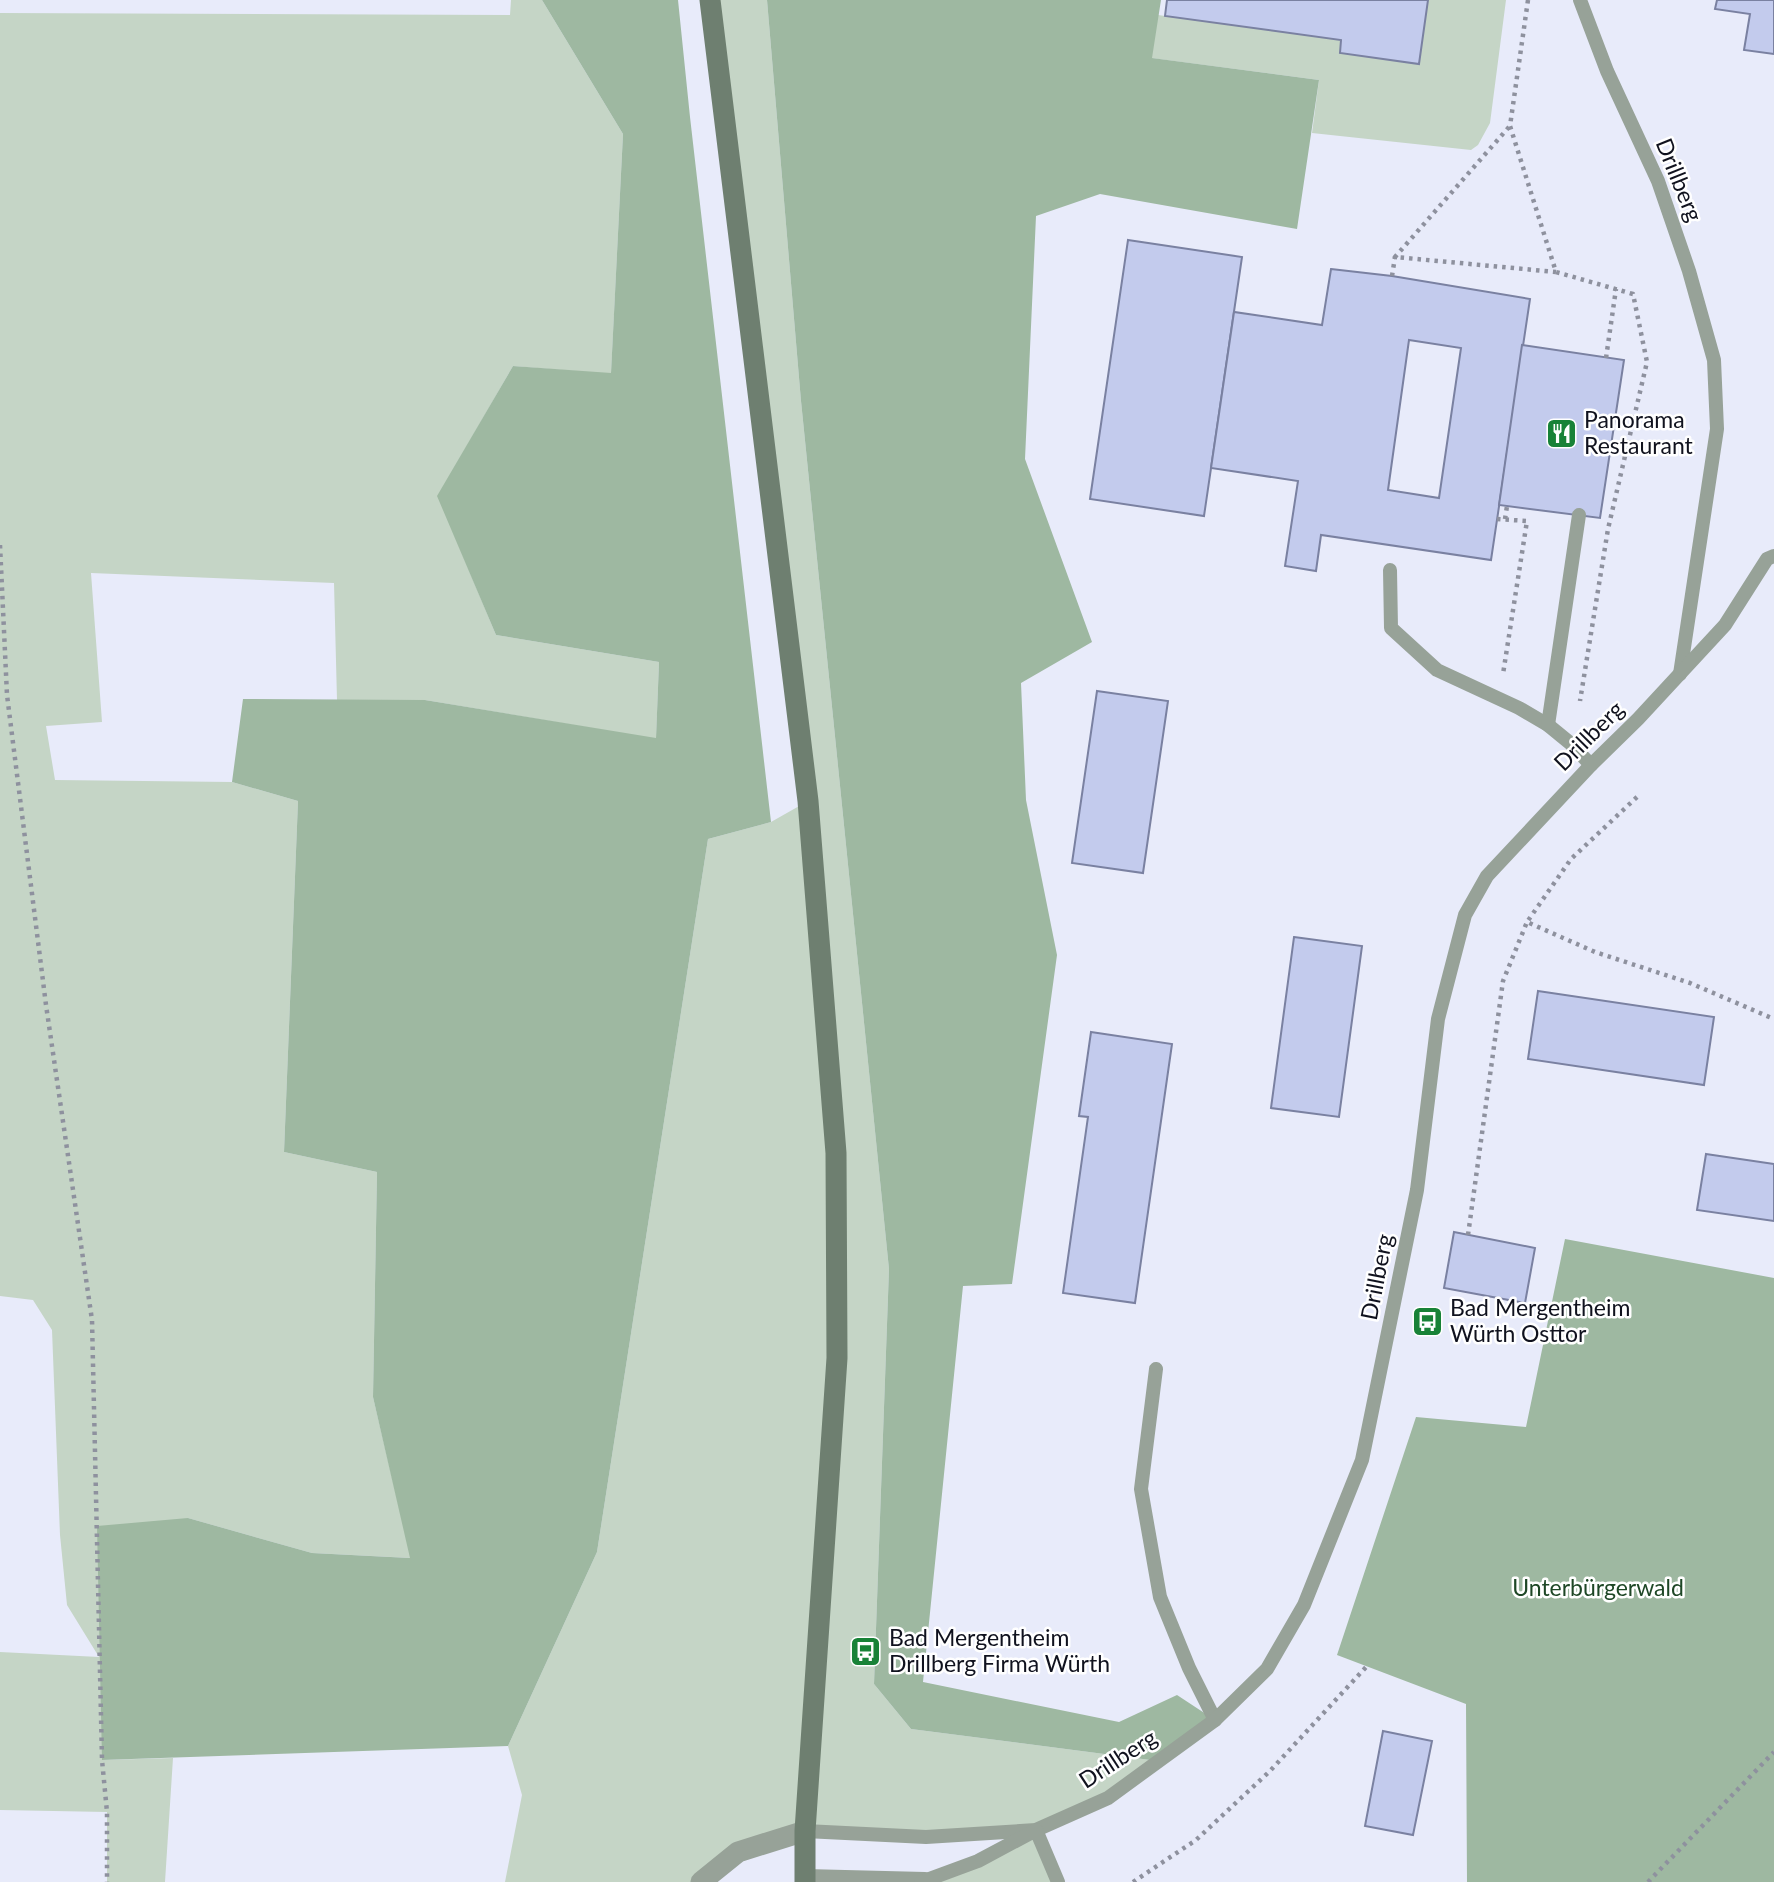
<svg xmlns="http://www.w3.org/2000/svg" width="1774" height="1882" font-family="Lato,sans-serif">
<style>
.green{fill:#c5d5c6}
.forest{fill:#9eb8a1}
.building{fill:#c3cbed;stroke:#7a81a1;stroke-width:2;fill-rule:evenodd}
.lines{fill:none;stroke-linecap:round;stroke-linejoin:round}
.path{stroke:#8e919e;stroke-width:4.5;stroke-dasharray:3.5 5;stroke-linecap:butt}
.service{stroke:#97a298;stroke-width:14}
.minor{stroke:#97a298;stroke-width:21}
.secondary{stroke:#6e7f70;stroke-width:21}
.labels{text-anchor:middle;stroke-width:5;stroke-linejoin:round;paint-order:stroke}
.street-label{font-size:23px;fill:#10121e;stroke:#fff}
.poi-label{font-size:23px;fill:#10121e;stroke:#fff;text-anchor:start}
.park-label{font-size:23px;fill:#1e4726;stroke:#fff}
</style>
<rect width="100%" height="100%" fill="#e8ebfa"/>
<g class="green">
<polygon points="511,0 542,0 623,134 611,374 513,366 438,496 496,635 659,662 656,739 425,700 337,700 334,583 91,573 102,722 46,726 55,780 232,782 298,801 284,1152 377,1172 373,1397 411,1558 312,1553 188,1518 103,1760 173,1758 165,1882 107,1882 107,1812 0,1810 0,1652 99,1657 67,1605 60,1535 52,1330 33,1300 0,1296 0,13 510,15"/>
<polygon points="710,0 767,0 801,401 889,1269 874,1684 911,1729 1158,1761 1108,1798 1036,1830 1058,1882 921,1882 1034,1831 805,1831 701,1882 505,1882 522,1795 508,1746 597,1552 708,839 771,822 808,801"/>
<polygon points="1428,0 1506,0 1490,123 1478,145 1471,150 1312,133 1319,80 1151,58 1158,15 1341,40 1340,53 1418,64"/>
</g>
<g class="forest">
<polygon points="542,0 678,0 690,117 771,822 708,839 597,1552 508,1746 102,1760 97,1526 188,1518 312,1553 410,1558 373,1397 377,1172 284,1152 298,801 232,782 243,699 425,700 656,738 659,662 496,635 437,496 513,366 611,373 623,134"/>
<polygon points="767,0 1161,0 1152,58 1319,80 1297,229 1100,194 1036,216 1025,459 1092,642 1021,683 1026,800 1057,955 1012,1284 963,1286 923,1682 1119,1722 1177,1695 1215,1720 1158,1761 911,1729 874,1684 889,1269 801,401"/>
<polygon points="1565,1239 1774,1278 1774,1882 1467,1882 1466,1704 1337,1655 1416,1417 1526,1427"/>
</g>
<g class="building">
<polygon points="1167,0 1428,0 1419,64 1340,53 1341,40 1165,16"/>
<polygon points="1717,0 1774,0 1774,54 1744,50 1750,14 1715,9"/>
<polygon points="1128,240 1242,257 1204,516 1090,499"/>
<path d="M1331 269 1392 276 1530 299 1491 560 1321 535 1316 571 1285 566 1298 481 1211 468 1234 312 1322 325ZM1409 340 1461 348 1439 498 1388 490Z"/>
<polygon points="1522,345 1624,360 1600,518 1499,505"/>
<polygon points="1097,691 1168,701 1143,873 1072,863"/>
<polygon points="1294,937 1362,946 1339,1117 1271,1108"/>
<polygon points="1538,991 1714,1017 1704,1085 1528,1059"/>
<polygon points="1091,1032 1172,1044 1135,1303 1063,1293 1088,1117 1079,1116"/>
<polygon points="1706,1154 1774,1164 1774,1221 1697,1210"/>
<polygon points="1454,1232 1535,1248 1525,1303 1444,1288"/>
<polygon points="1383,1731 1432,1741 1413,1835 1365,1826"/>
</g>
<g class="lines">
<g class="path">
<polyline points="1528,0 1510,126 1556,272 1633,294 1647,362 1608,529 1580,701"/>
<polyline points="1509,127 1395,257 1556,272"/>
<polyline points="1392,276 1395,257"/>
<polyline points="1606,358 1616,289"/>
<polyline points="1497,519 1527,521 1503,674"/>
<polyline points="1505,519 1507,506"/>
<polyline points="0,545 7,695 46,1005 92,1320 102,1760 107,1812 107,1882"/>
<polyline points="1637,797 1571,859 1527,922 1595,952 1690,983 1774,1019"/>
<polyline points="1468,1235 1503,981 1527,922"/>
<polyline points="1133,1882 1196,1840 1270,1771 1367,1666"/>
<polyline points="1648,1882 1774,1752"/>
</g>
<g class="service">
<polyline points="1580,0 1607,71 1658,181 1689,271 1714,360 1717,429 1680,674"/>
<polyline points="1390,570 1391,628 1437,670 1519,708 1548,725 1570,743 1591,765"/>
<polyline points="1548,725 1579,515"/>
<polyline points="1156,1369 1141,1489 1160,1597 1189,1668 1215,1720"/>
<polyline points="805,1831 926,1837 1036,1830 1108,1798 1215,1720 1267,1669 1304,1605 1362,1460 1417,1190 1438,1019 1465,915 1487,876 1591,765 1638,719 1725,625 1767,559 1774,556"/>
<polyline points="805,1876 925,1879"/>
<polyline points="921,1882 978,1861 1036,1830 1058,1882"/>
</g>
<polyline class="minor" points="701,1882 738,1852 805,1831"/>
<polyline class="secondary" points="710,0 808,801 836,1153 837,1358 805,1831 805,1882"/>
</g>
<defs>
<symbol id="restaurant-square" viewBox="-11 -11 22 22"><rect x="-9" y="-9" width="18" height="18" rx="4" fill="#188237" stroke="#fff"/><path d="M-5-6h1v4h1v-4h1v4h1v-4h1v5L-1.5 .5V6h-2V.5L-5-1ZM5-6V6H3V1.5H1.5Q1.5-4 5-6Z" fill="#fff"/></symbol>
<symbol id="bus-square" viewBox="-11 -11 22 22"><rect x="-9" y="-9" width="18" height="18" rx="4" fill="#188237" stroke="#fff"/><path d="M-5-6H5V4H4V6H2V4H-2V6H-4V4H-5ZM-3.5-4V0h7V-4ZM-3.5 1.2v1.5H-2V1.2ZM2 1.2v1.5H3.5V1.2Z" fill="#fff"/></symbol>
</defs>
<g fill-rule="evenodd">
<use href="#restaurant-square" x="1544" y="416" width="35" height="35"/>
<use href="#bus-square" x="1410" y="1304" width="35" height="35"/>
<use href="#bus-square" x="848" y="1634" width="35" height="35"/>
</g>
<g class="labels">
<g class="street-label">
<text transform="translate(1679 180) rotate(68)" y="8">Drillberg</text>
<text transform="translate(1589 736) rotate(-45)" y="8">Drillberg</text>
<text transform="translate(1377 1277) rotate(-79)" y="8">Drillberg</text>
<text transform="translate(1118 1759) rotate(-33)" y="8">Drillberg</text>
</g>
<g class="poi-label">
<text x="1584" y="428">Panorama<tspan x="1584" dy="26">Restaurant</tspan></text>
<text x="1450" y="1316">Bad Mergentheim<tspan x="1450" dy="26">Würth Osttor</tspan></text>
<text x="889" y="1646">Bad Mergentheim<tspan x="889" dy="26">Drillberg Firma Würth</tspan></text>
</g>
<g class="park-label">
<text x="1598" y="1596">Unterbürgerwald</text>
</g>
</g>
</svg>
